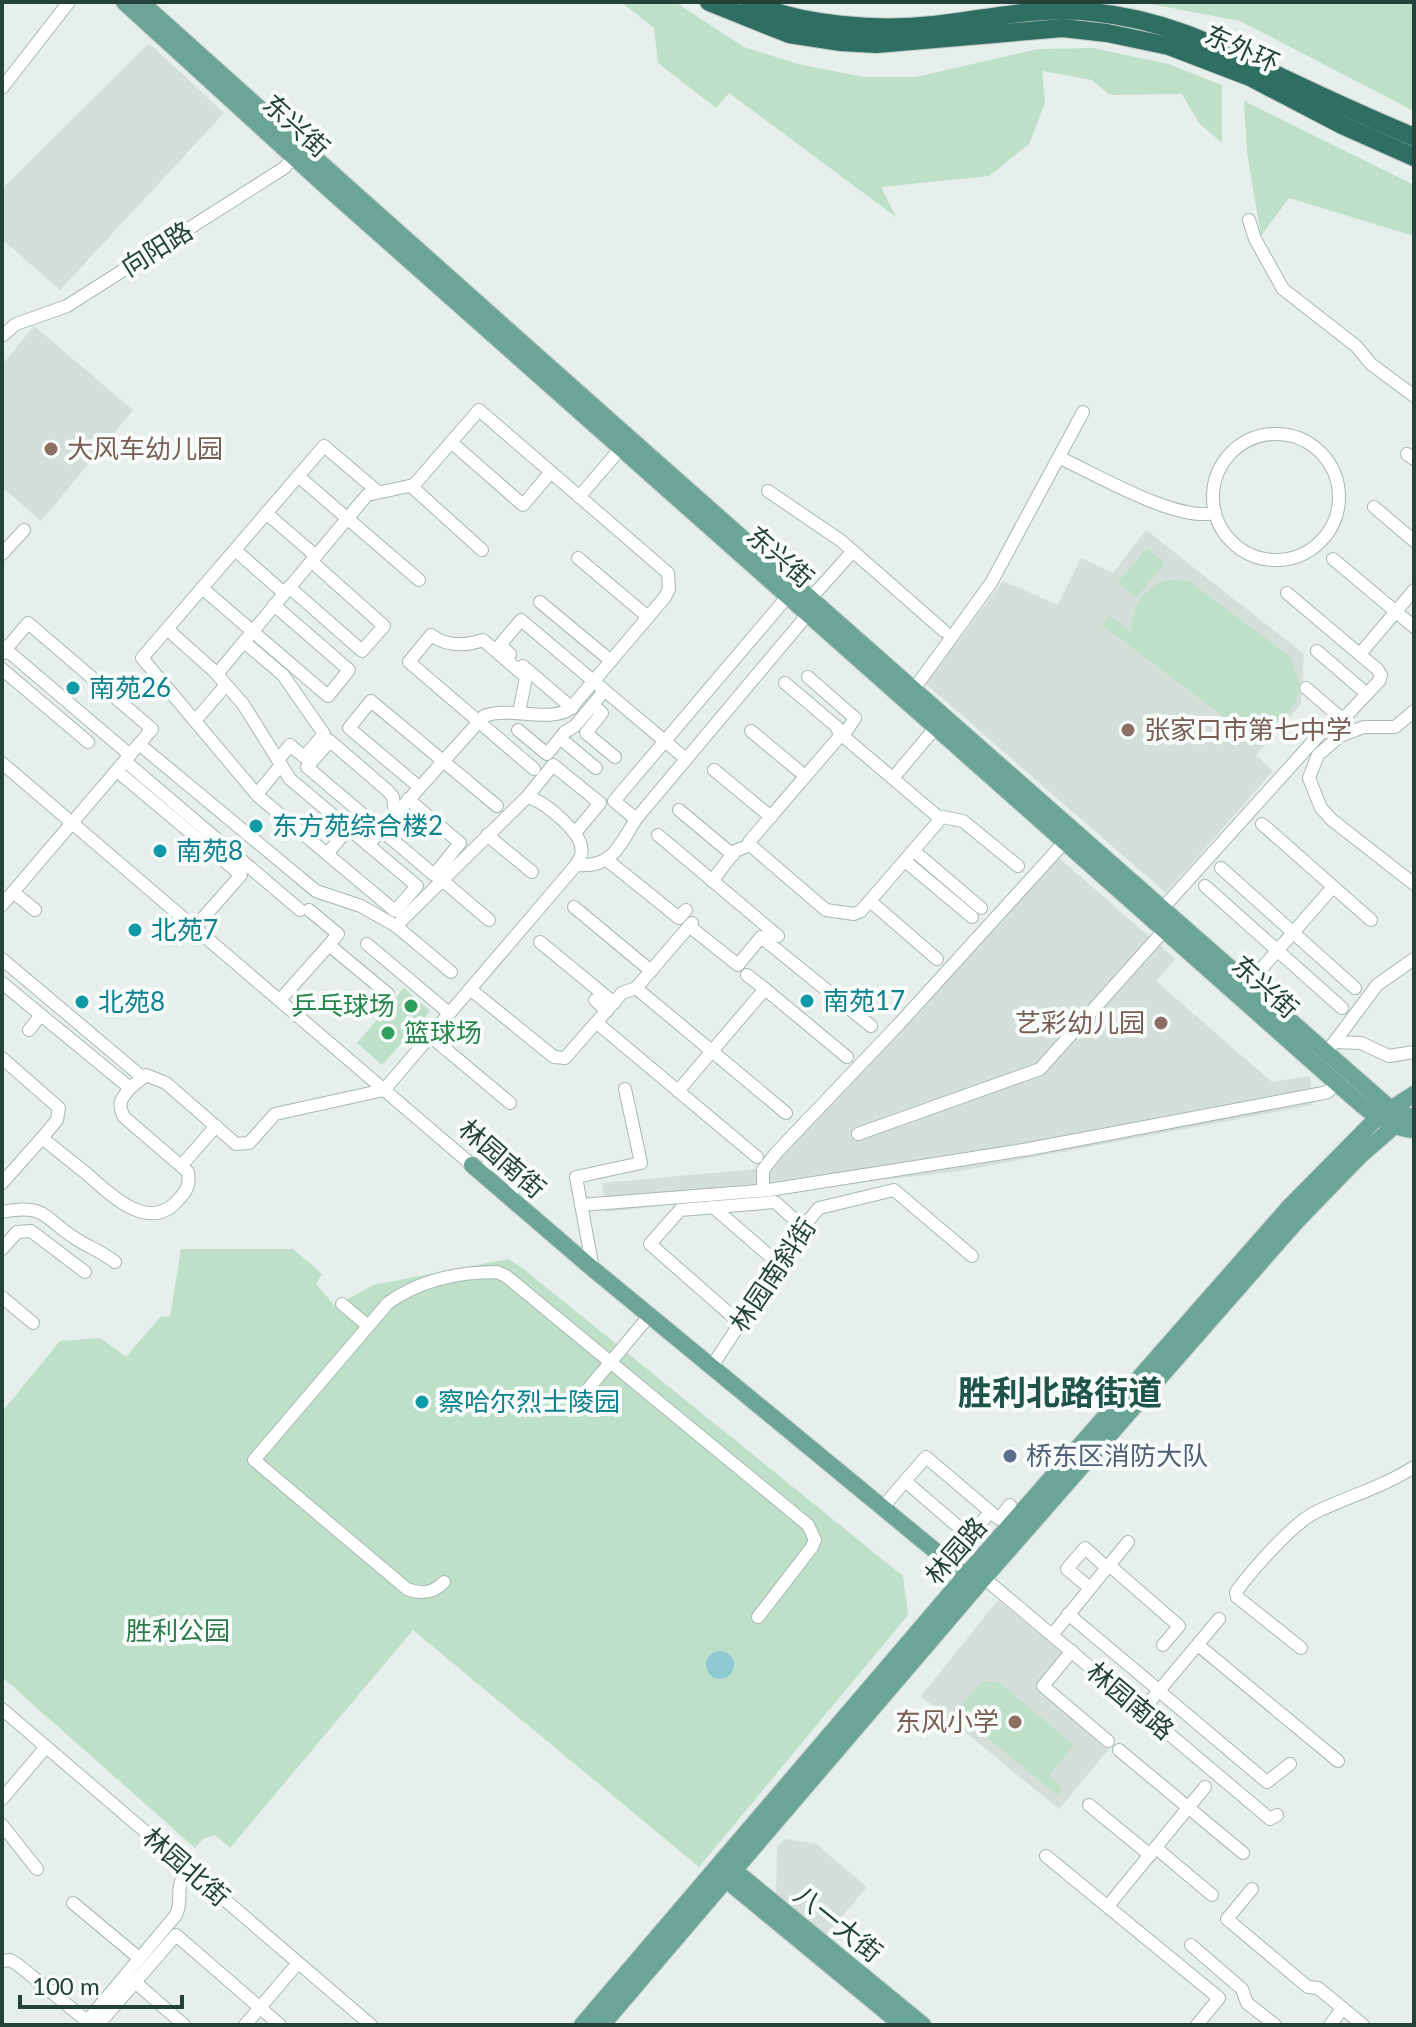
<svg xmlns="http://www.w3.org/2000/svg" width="1416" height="2027" font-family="Lato,'Noto Sans SC',sans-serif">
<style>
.built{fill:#d4dfda}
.green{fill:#bfe0c8}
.water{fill:#8ec9d4}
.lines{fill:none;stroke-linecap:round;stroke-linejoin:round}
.minor-casing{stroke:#a8b8b2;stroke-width:14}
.major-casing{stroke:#c2cac8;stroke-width:18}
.highway-casing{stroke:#c2cac8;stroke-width:20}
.minor{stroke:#fff;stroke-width:12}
.major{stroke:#6aa596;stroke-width:16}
.highway{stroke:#2f6f62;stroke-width:18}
.education-dot{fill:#8d6e63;stroke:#f7fbf9;stroke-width:3}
.culture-dot{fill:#0f9aa8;stroke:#f7fbf9;stroke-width:3}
.leisure-dot{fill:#2e9e5b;stroke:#f7fbf9;stroke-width:3}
.service-dot{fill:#5c6f8a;stroke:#f7fbf9;stroke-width:3}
.labels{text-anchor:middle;stroke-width:8;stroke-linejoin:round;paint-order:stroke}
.street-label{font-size:26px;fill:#24423a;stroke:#f7fbf9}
.education-label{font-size:26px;fill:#785e54;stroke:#f7fbf9;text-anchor:start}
.culture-label{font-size:26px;fill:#0d838f;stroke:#f7fbf9;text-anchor:start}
.leisure-label{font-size:26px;fill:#27864d;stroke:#f7fbf9;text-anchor:end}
.service-label{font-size:26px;fill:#4e5e75;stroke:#f7fbf9;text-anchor:start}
.park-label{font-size:26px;fill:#2d7a4b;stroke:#f7fbf9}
.district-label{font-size:34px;font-weight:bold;fill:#1f5548;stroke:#f7fbf9}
</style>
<rect width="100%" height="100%" fill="#e6efeb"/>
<g class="built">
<polygon points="149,43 224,113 60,290 2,239 2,189"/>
<polygon points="34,326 133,410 41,521 2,487 2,365"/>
<polygon points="1146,530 1304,654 1301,704 1256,755 1273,771 1166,893 926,684 1003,581 1058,605 1081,558 1113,573"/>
<polygon points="1058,857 1175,959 1156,981 1272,1082 1310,1076 1313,1105 960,1171 606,1212 602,1183 756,1169 767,1165 771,1167"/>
<polygon points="998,1600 1065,1655 1037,1689 1109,1749 1059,1809 921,1696"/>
<polygon points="785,1839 815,1843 867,1887 823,1938 776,1898 777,1847"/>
</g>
<g class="green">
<polygon points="621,2 675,2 744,47 798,64 864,77 916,77 1038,49 1093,48 1168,64 1222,85 1222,143 1199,123 1182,94 1110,95 1092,80 1042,71 1045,103 1029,144 989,176 881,187 896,217 729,93 716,108 658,63 654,28"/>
<polygon points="1140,2 1414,2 1414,111 1240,21"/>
<polygon points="1244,101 1414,185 1414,236 1289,198 1261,236 1247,152"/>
<polygon points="1147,548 1165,563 1136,598 1118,582"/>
<path d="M1167 580 1189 581 1292 658 1299 684 1297 699 1289 711 1278 722 1254 728 1248 735 1102 625 1109 615 1131 632C1132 607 1142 588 1167 580Z"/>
<polygon points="404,988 430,1011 382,1065 357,1043"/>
<polygon points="181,1249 293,1249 322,1274 316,1284 335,1306 373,1285 508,1259 521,1267 903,1576 908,1615 699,1867 413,1630 230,1848 215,1835 203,1839 195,1848 2,1677 2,1412 60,1341 100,1338 126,1357 161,1316 170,1317"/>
<polygon points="983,1681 999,1682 1074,1745 1049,1776 1063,1789 1057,1795 961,1716 960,1706"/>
</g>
<circle class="water" cx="720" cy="1665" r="14"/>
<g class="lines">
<defs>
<g id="minor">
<polyline points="2,88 69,2"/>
<polyline points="1249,220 1255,239 1283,289 1356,346 1371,364 1414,396"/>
<polyline points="2,336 16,324 67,306 284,168 298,153"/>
<circle cx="1276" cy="497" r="63"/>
<polyline points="451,442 523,505 551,472"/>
<polyline points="1407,454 1414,459"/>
<path d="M1060 458C1098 475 1176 522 1215 513"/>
<polyline points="298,476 419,580"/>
<polyline points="411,486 482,550"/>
<polyline points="768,491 840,540 944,631"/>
<polyline points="579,497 621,448"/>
<polyline points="1374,507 1414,541"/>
<polyline points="266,513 316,556"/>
<polyline points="235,550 284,593"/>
<polyline points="2,554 24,530"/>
<polyline points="578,558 648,617"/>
<polyline points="1333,559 1414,627"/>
<polyline points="289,587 362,651 384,626 311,561"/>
<polyline points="202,588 328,696 349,670 274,605"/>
<polyline points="788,596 614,801 636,819 808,614"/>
<polyline points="811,598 853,551"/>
<polyline points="540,602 611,661"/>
<polyline points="167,629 214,671 243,704 290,779 417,886 395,911 258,796 142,658 324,446 377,491"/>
<polyline points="244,642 283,675 324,734 304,757 290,745 278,760"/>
<polyline points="2,646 130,755"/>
<polyline points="1317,651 1367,694"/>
<polyline points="2,654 28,623 152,729 2,905"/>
<polyline points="510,654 500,645 521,620 686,759"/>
<polyline points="1360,654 1414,590"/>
<polyline points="523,666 572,708"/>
<polyline points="2,669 88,742"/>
<path d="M217 674 367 495 414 485 479 410 668 573 669 589 665 597 570 709C548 723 510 706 484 716L368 845"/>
<polyline points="808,677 855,718 843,736"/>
<polyline points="785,683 837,727 840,736"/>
<polyline points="1306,688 1341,718"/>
<polyline points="914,689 991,583 1083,412"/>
<polyline points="593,705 602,713 586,733 615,757"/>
<polyline points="1414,711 1395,727 1364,727 1340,736 1318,755 1309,778 1321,808 1332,820 1414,884"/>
<path d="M519 713 526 677 483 640C465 646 447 647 431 635L409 662 534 769"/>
<polyline points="195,721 226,685"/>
<polyline points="518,730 547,754 565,732 575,726 604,691"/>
<polyline points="751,731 805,776"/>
<polygon points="840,736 843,736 937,816 938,822 861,911 854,914 826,910 750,845 749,842"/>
<polyline points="560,738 596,768"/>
<path d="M139 744 316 891 361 906 396 926 527 797C543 800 578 830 581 846 583 854 580 858 576 865"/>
<polyline points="125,761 300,910"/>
<polyline points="2,763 472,1165"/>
<polyline points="714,770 771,817"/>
<polyline points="117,771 241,875 195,927"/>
<polyline points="893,778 936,727"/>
<polyline points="419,787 349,728 371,701 497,806"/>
<polyline points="257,794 281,765"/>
<polyline points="527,797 553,765 600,803 575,833"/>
<polyline points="679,810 733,855"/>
<polyline points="395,814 393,797 388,791 330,741 307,767 434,875 460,843 408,799"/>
<polyline points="937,816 963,821 1018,866"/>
<polyline points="1262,824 1371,920"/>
<polyline points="487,835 532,872"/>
<polyline points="658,835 778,936"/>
<polyline points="914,851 981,908"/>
<polyline points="327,854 348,829"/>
<polyline points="607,860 679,918 686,910"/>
<polyline points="905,861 972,917"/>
<polyline points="1221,868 1355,988"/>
<polyline points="442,880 489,920"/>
<polyline points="712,881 735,851 750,845"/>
<polyline points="1205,886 1342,1008"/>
<polyline points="13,892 35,910"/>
<polyline points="870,901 937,959"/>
<polyline points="574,907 651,971"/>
<polyline points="1162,909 1327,726 1347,715 1379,681 1381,675 1377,669 1287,593"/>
<polyline points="309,910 338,934 329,945"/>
<polyline points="396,926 451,972"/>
<polyline points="689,926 738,965 761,937 871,1026"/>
<polyline points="540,942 614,1003"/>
<polyline points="367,944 449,1013"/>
<polyline points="2,959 142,1077"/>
<polyline points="747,975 765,989"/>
<path d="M2 983 130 1088 146 1075 166 1083 236 1144 249 1143 275 1114 384 1090 576 865C612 868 619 847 636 819"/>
<polyline points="1248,984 1333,887"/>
<polyline points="636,988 786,1113"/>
<polyline points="470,989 554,1057 565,1058 622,993 636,988 692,923"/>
<polyline points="280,1000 329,945 388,994"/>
<polyline points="595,1000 607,1011"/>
<polyline points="597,1023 757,1157"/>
<polyline points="29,1030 41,1015"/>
<polyline points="430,1036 510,1103"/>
<polyline points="1335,1042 1361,1043 1389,1056 1414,1052"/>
<polyline points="1327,1052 1377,985 1414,959"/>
<polyline points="2,1058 59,1108 57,1120 42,1138"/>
<polyline points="678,1091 765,989 847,1057"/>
<polyline points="858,1134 1040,1069 1168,926"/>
<polyline points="182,1165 216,1126"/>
<polyline points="481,1173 498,1154 524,1177 508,1196"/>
<path d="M2 1183 42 1138C57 1150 72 1162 87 1174 110 1194 149 1234 178 1200 187 1191 190 1185 188 1172L124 1117C117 1103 121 1099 130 1088"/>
<polyline points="763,1190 763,1170 776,1153 899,1024 1069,837"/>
<polyline points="581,1205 769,1190 1029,1149 1318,1094 1328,1092 1337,1083"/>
<polyline points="713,1207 779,1264"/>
<path d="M2 1212C47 1203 44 1219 76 1239 89 1247 104 1253 115 1262"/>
<polyline points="2,1249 17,1232 31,1231 85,1272"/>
<polyline points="593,1269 576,1177 641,1163 625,1089"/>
<polyline points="2,1297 33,1323"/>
<polyline points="342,1304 367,1325"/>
<polyline points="740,1323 650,1244 680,1210 775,1202 794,1219"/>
<polyline points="712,1366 804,1226 819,1208 894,1190 972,1256"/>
<polyline points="583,1395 650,1315"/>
<polyline points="905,1481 926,1457 999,1519 1010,1505"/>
<polyline points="883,1507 905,1481 969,1536 986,1517"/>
<polyline points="1109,1565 1179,1626 1163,1645"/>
<polyline points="984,1578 1270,1819 1277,1815"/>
<path d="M444 1582C433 1594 421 1594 407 1589L254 1460 388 1303C420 1280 458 1272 497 1272L506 1276 808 1525 815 1540 812 1547 758 1617"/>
<polyline points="1090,1588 1067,1569 1085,1548 1107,1568"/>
<polyline points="1068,1614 1155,1687"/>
<polyline points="1052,1635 1128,1542"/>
<polyline points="1198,1645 1338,1761"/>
<path d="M1301 1648 1237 1597 1236 1592C1252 1570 1293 1523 1316 1512 1349 1496 1383 1487 1414 1467"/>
<polyline points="1072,1651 1043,1686 1108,1741"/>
<polyline points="1159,1691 1267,1782 1290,1764"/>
<polyline points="2,1709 371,2025"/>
<polyline points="1142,1711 1219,1619"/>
<polyline points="1119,1750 1243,1853"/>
<polyline points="2,1799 46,1747"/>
<polyline points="1089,1805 1150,1855"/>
<polyline points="2,1825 37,1869"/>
<polyline points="1156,1848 1212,1895"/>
<polyline points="1046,1856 1219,1998 1197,2025"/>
<polyline points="1252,1889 1227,1919 1308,1987 1318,1988 1363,2025"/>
<polyline points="73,1903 139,1958"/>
<polyline points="1108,1906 1205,1787"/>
<polyline points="1191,1945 1242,1989 1247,2003 1275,2025"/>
<path d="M2 1961 10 1960 17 1964 87 2021 176 1915C184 1897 173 1889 188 1868"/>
<polyline points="135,1982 184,2025"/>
<polyline points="98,2025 176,1935 280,2025"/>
<polyline points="245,2025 298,1963"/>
<polyline points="1330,2025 1343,2008"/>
</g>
<g id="major">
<path d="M124 2 331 191 1341 1087C1364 1106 1383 1128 1414 1130"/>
<path d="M141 2C555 374 973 743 1391 1109L1414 1118"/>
<polyline points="472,1165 593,1269 973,1582"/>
<polyline points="729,1866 923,2025"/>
<polyline points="719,1874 902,2025"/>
<polyline points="582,2025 966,1575 1290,1206 1377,1118 1414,1094"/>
<polyline points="602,2025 978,1585 1296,1222 1360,1156 1400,1121"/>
</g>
<g id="highway">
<polyline points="709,2 789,34 841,42 876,44 1063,28 1107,33 1169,46 1250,77 1342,125 1414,157"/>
<path d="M749 2C801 26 878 31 934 25 986 19 1040 6 1092 12 1167 20 1215 45 1281 77 1325 98 1369 118 1414 137"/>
</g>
</defs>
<use href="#minor" class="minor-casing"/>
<use href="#major" class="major-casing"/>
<use href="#highway" class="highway-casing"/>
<use href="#minor" class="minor"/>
<use href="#major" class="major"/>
<use href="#highway" class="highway"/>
</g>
<g class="education-dot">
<circle cx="51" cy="449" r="8"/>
<circle cx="1128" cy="730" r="8"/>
<circle cx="1161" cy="1023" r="8"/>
<circle cx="1015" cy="1722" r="8"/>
</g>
<g class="culture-dot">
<circle cx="73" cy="688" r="8"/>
<circle cx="256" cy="826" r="8"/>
<circle cx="160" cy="851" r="8"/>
<circle cx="135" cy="930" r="8"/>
<circle cx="807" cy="1001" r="8"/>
<circle cx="82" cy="1002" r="8"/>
<circle cx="422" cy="1402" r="8"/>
</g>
<g class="leisure-dot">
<circle cx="411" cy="1006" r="8"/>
<circle cx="388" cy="1033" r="8"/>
</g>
<circle class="service-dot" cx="1010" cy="1456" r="8"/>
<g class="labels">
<g class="street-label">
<text transform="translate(1242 49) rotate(24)" y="9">东外环</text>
<text transform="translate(296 126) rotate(42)" y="9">东兴街</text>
<text transform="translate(157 249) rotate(-32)" y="9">向阳路</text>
<text transform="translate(780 557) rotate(41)" y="9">东兴街</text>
<text transform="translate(1265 987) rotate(42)" y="9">东兴街</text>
<text transform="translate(502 1159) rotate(41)" y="9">林园南街</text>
<text transform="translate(773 1275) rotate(-56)" y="9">林园南斜街</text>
<text transform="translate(956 1551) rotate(-49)" y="9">林园路</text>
<text transform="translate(1130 1701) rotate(40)" y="9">林园南路</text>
<text transform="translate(186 1867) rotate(41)" y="9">林园北街</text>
<text transform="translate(838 1924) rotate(39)" y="9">八一大街</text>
</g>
<g class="education-label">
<text x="67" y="458">大风车幼儿园</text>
<text x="1144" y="739">张家口市第七中学</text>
<text x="1145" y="1032" text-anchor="end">艺彩幼儿园</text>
<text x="999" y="1731" text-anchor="end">东风小学</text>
</g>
<g class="culture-label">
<text x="89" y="697">南苑26</text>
<text x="272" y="835">东方苑综合楼2</text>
<text x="176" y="860">南苑8</text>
<text x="151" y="939">北苑7</text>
<text x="823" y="1010">南苑17</text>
<text x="98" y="1011">北苑8</text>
<text x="438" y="1411">察哈尔烈士陵园</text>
</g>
<g class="leisure-label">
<text x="395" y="1015">乒乓球场</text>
<text x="404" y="1042" text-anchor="start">篮球场</text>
</g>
<g class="service-label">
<text x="1026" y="1465">桥东区消防大队</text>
</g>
<g class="park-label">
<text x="178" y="1640">胜利公园</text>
</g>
<g class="district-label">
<text x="1060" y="1405">胜利北路街道</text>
</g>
</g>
<rect width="1416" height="2027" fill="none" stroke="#24423a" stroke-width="8"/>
<path d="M20 1995v12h162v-12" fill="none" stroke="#24423a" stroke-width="4"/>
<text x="32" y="1995" font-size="24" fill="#24423a" stroke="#f7fbf9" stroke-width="6" paint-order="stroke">100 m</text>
</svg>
